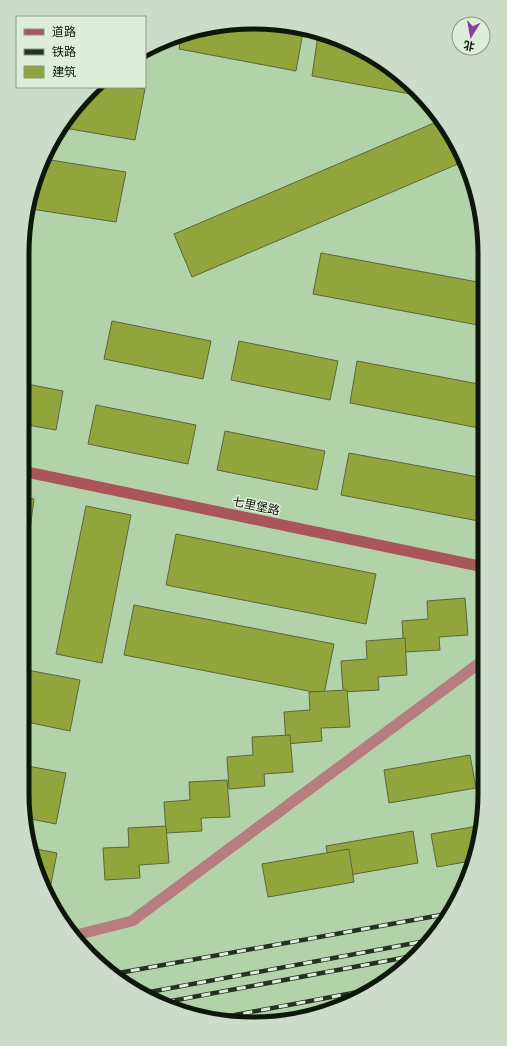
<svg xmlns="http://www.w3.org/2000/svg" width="507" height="1046" font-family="'Archivo Narrow','Noto Sans SC',sans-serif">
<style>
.building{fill:#92a53c;stroke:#5c663a}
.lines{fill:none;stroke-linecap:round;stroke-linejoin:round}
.minor{stroke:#b77c7d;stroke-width:11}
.secondary{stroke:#aa5559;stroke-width:11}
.rail-casing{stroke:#243221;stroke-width:4.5}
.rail{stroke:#ddedd8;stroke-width:3;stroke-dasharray:9;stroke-linecap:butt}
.labels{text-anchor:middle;stroke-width:3;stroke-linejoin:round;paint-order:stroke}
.street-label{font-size:12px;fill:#0d180a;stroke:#ddedd8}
.rim{fill:none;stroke:#0d180a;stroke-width:5}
</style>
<rect width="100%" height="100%" fill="#b2d2a9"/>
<g class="building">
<polygon points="254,22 303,32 296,71 179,49 181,36"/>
<polygon points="318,35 342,40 395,70 421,96 312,76"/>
<polygon points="94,87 131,87 145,89 135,140 64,128 90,90"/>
<polygon points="441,120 465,161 192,277 174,234"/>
<polygon points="44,159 126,172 116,222 31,209 40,165"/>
<polygon points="321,253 483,283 483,326 313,294"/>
<polygon points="112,321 211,341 203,379 104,359"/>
<polygon points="239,341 338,361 330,400 231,380"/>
<polygon points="357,361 484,385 484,429 350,403"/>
<polygon points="22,383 63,391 56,430 22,424"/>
<polygon points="96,405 196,425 188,464 88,444"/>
<polygon points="225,431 325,451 317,490 217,470"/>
<polygon points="349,453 484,478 484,522 341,495"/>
<polygon points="22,497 34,499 29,537 22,536"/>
<polygon points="86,506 131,515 102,663 56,654"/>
<polygon points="176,534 376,574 366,624 166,585"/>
<polygon points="465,598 468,635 439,637 440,650 404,652 402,621 428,619 427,601"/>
<polygon points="134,605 334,644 324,694 124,655"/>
<polygon points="405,638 407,675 378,677 379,690 343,692 341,661 367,659 366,641"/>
<polygon points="22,669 80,680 70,731 22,721"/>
<polygon points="347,690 350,727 321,728 322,741 286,744 284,712 310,710 309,692"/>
<polygon points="290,735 293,772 264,774 265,786 229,789 227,757 253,755 252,737"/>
<polygon points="470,755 476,788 389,803 384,770"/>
<polygon points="22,765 66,773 56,824 26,818 22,792"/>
<polygon points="227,780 230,817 201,818 202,831 166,833 164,802 190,800 189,782"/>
<polygon points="166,826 169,863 139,865 140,878 105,880 103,848 129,847 128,828"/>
<polygon points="478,826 471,861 437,867 431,834"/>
<polygon points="413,831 418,863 332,878 326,846"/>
<polygon points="31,848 57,853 49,894 34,867"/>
<polygon points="349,849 354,882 268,897 262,864"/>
</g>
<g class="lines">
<polyline class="minor" points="72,936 132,921 485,659"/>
<polyline class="secondary" points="22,471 484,567"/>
<defs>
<g id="rail">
<polyline points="113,974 447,914"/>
<polyline points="144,993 431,940"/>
<polyline points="166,1002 413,956"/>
<polyline points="208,1020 369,990"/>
</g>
</defs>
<use href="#rail" class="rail-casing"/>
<use href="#rail" class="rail"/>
</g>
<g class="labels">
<g class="street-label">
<text transform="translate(256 506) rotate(12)" y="4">七里堡路</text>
</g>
</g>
<path d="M0 0H507V1046H0ZM253 29H254A224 224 0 0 1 478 253V793A224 224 0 0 1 254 1017H253A224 224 0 0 1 29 793V253A224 224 0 0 1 253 29Z" fill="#ccdcc8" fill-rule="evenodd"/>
<path class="rim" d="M253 29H254A224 224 0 0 1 478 253V793A224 224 0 0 1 254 1017H253A224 224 0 0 1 29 793V253A224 224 0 0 1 253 29Z"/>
<rect x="16" y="16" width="130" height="72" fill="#ddedd8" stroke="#8a9886"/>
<rect x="24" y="29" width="20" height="6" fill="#aa5559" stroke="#8a9886"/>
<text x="52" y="36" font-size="12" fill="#0d180a">道路</text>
<rect x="24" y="49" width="20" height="6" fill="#243221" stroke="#8a9886"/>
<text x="52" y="56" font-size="12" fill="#0d180a">铁路</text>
<rect x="24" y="66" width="20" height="12" fill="#92a53c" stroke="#8a9886"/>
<text x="52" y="76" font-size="12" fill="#0d180a">建筑</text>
<g transform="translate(471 36) rotate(191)"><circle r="19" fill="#ddedd8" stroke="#8a9886"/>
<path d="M0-3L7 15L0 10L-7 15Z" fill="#903aa7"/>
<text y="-6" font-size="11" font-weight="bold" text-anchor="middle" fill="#0d180a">北</text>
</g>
</svg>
